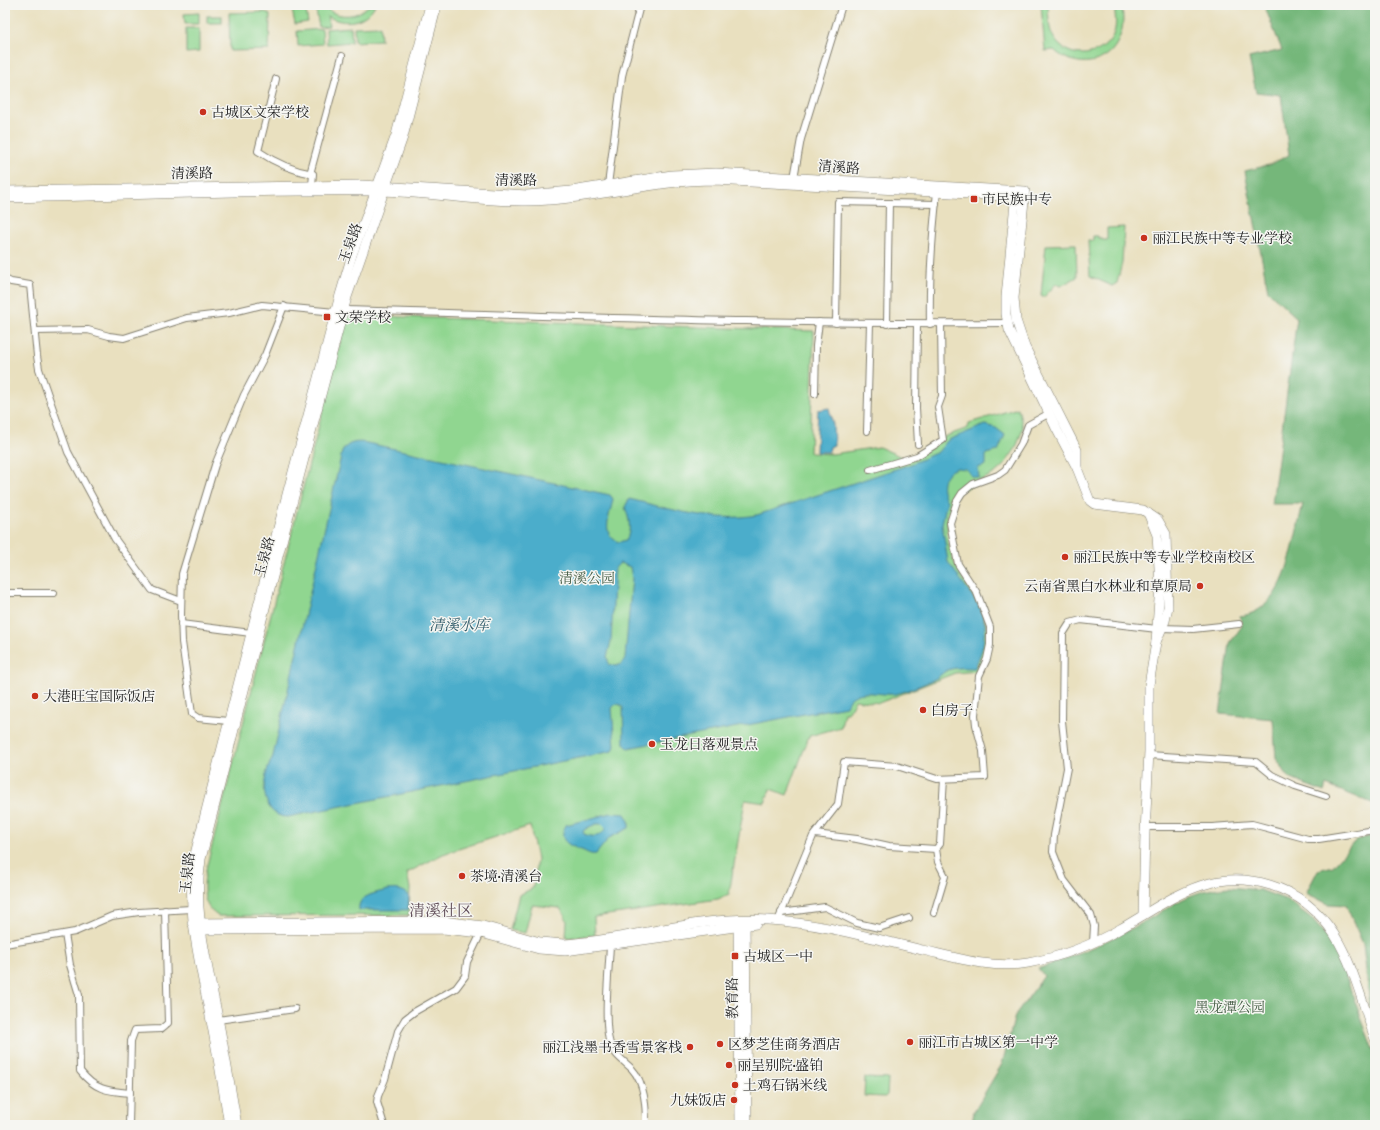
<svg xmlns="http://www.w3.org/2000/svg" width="1380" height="1130" font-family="'Libre Bodoni','Noto Serif SC',serif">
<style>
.green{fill:#90d690;stroke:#567956}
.forest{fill:#74b77a;stroke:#486a4b}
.water{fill:#4cadcb;stroke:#346474;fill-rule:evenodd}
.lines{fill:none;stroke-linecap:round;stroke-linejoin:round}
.street-casing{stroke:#827e6e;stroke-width:8}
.secondary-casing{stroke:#827e6e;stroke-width:10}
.street{stroke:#fff;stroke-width:6}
.secondary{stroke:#fff;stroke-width:9}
.poi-dot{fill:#c8321e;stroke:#f6f6f2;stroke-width:1.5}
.labels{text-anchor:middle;stroke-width:3;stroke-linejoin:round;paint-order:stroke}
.poi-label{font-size:14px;fill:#1c1c1c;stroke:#f6f6f2;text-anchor:start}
.street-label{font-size:14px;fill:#1c1c1c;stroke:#f6f6f2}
.park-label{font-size:14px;fill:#455d45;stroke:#f6f6f2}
.water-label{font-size:15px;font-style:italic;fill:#325d6b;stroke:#f6f6f2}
.quarter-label{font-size:16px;fill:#614e59;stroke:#f6f6f2}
</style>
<rect width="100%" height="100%" fill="#f6f6f2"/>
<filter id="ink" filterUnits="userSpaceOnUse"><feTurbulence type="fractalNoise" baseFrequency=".025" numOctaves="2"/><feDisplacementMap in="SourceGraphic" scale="8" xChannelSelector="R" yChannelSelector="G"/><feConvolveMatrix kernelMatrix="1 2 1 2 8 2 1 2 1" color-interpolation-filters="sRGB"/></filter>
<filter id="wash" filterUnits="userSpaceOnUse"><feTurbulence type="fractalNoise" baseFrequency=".012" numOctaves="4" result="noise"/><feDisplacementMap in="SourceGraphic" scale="16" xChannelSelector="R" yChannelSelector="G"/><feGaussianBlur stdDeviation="0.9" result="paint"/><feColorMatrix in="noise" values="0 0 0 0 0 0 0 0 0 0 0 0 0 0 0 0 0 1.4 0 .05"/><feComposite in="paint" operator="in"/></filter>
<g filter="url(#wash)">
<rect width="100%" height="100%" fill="#e9e0bf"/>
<g class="green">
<polygon points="291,5 305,5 308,22 295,24"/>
<path d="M315 5H323C331 15 346 18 358 13 365 9 367 5 375 5 365 23 344 26 327 16L329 26 319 27Z"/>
<path d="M1041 5H1048C1049 16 1048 29 1054 38 1068 62 1104 58 1114 33 1117 24 1115 14 1114 5H1122C1123 16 1124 26 1120 36 1111 66 1075 70 1054 50L1045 51Z"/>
<polygon points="266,12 270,15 269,50 230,51 229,13"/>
<polygon points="199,13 199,24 185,24 184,14"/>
<rect x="207" y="16" width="15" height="7"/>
<polygon points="380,26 381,40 355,42 354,27"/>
<polygon points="351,27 352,42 327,44 326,29"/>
<polygon points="186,28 199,28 199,52 186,53"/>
<polygon points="322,29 323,44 298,46 297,31"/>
<polygon points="1124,227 1122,263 1117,283 1112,286 1090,276 1088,241 1093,240 1093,236 1098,236 1098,238 1102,238 1102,240 1107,240 1107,228"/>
<polygon points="1076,244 1077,277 1061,286 1056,284 1044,297 1041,295 1046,245"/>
<path d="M347 315 814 331 810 453 832 454 879 447 904 458 916 454 946 436 968 428 969 423 1018 408 1023 428 1016 448 1004 465 995 473 961 491 957 495C942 514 946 545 956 566 966 587 981 600 987 626 991 641 984 657 979 671L955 673 879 703 855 700 848 713H844L841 727 809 736 787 795 770 789 765 803 745 800 729 894 718 899 594 917 595 935 566 938 567 920 560 908 532 905 525 933 510 930 519 895 533 888 537 859 530 826 443 854 407 873 410 888 409 915 218 916C193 902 208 863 213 842Z"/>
<polygon points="865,1078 888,1079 887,1095 885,1097 864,1096"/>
</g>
<g class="forest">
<path d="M1264 5H1375V804L1326 785 1324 792 1289 778 1276 758 1273 719 1220 714 1230 643 1242 626 1240 616C1287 611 1293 541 1303 504H1272L1297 318 1268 291 1245 171 1269 165 1289 155 1281 95 1256 92 1249 58 1282 50Z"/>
<polygon points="1375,835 1375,1028 1370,1006 1363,944 1346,905 1328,904 1306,893 1318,870 1333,866 1356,840"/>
<path d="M1229 887 1260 890 1287 900 1310 917 1334 945 1375 1055V1125H972L974 1111 1002 1064 1015 1016 1044 976 1038 969C1071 957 1103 943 1135 927 1170 908 1187 890 1229 887Z"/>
</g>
<g class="water">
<polygon points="829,408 833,425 834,445 830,447 829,452 816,452 818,410"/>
<path d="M985 425 996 428 1005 435 998 451 986 454V465L978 468 979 478 971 476 966 469 957 468C940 473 940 489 947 501L942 524 948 562 980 607 985 625 983 647 975 668C967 668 956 667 948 670 943 672 940 676 935 679 926 683 906 692 895 694 879 696 854 685 846 706L628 748 624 744 623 708 621 705 616 704 612 708 615 746 613 751 288 817C269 818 262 796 265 780 266 771 270 763 273 756L342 452C347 442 357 441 367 443L610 495 613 499C611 513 599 535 619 542L626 540C632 530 629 518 625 507L629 499C672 509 712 523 757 515L911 464 938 452 948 440ZM620 563 630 567 632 578 625 658 622 664 616 666 609 664 607 657 611 641 615 568Z"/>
<path d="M611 813 625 814 629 821V828L609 838 596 854C591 855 588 853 584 851 571 846 556 842 566 825ZM596 824H602L606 828C601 837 594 838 584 834L583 831 587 828Z"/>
<path d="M388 890C397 889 404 889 409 897L408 910H359C357 895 377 893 388 890Z"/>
</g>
</g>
<g filter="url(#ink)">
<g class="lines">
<defs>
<g id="street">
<path d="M276 79 258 151C274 162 294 171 313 174L312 185"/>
<polyline points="310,174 342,56"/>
<polyline points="794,178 801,139 842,5"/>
<polyline points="608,185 622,76 640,5"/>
<polyline points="5,279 11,282 30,285 37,356 39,369 68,452 115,539 152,590 181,601"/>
<path d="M343 310C564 316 786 325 1007 323"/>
<polyline points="836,323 838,202 936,204"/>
<polyline points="887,324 889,203"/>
<polyline points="917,324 916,408 918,444"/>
<path d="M930 324C929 280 932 237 937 192"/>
<polyline points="35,331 88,330 109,336 124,338 187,318 229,313 262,305 335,312"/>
<polyline points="815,394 816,346 819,322"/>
<polyline points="867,431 870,323"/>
<polyline points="870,470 917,456 943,440 938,407 942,396 941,324"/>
<polyline points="5,593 54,593"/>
<polyline points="181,624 251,633"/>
<polyline points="1162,628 1193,629 1239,624"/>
<polyline points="228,721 198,718 192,714 182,642 181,615 182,574 215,465 244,395 265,355 284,306"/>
<polyline points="1149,755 1256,762 1272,775 1295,786 1326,796"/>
<polyline points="1145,827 1212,827 1252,824 1308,839 1319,839 1375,830"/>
<polyline points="815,834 857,839 889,846 936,849"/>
<polyline points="781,913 825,907 857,923 879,928 909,918"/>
<polyline points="934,913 945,876 938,862 936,849 940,844 944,779"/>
<polyline points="778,921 813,836 838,804 844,762 897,766 937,779 985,777 983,751 976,725 975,715 979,676 987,659 990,645 990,627 977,593 958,564 950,523 957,501 962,493 973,484 998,475 1005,470 1021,444 1028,425 1048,414"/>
<path d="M65 934 70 965 79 995 80 1071C95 1090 107 1091 130 1093"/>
<polyline points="1093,943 1094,926 1091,915 1064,880 1053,852 1054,835 1067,768 1062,721 1063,634 1070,623 1081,620 1157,629"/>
<polyline points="5,944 75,932 112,916 139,912 191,909"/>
<path d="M610 945C609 969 603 1023 610 1044 615 1056 624 1061 632 1069 645 1083 646 1107 646 1125"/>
<polyline points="218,1020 295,1009"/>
<polyline points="129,1125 131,1041 135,1030 161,1029 168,1023 165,910"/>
<polyline points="384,1125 377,1102 378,1096 385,1079 398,1031 405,1019 414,1012 456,988 465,976 467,962 481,933"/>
</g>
<g id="secondary">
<polyline points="5,191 362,185 527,195 571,191 672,175 716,173 1025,191 1014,298 1016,320 1025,347 1077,450 1077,468"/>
<polyline points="1016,192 1006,297 1006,314 1009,330 1057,430 1077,468 1090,501 1094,504 1143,510 1158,520 1166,534 1168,607 1165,621 1156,642"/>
<path d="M5 198C130 196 256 189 381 191 430 192 478 202 527 201 591 200 652 180 715 180L1025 197"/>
<polyline points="1143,915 1145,833 1149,751 1149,685 1156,642 1160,585 1157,535 1148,513"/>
<polyline points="738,920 740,1125"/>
<polyline points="745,920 747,1125"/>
<path d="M192 923 443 921 483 926 540 942 564 944C632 940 699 915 768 920 821 923 875 939 927 951 960 959 994 969 1028 963 1060 957 1092 945 1120 929 1169 901 1209 866 1270 885 1342 907 1353 976 1375 1039"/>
<polyline points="195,930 443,929 481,933 539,949 565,951 756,924"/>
<path d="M229 1125C223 1087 217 1049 209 1011 199 957 186 913 194 858L273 547 340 295 352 255 396 135 430 5"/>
<path d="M237 1125C230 1086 224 1047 216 1008 206 957 193 912 201 859L280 549 347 297 403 137 437 5"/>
</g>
</defs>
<use href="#street" class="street-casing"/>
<use href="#secondary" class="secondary-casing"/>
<use href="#street" class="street"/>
<use href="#secondary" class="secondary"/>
</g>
</g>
<g class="poi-dot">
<circle cx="203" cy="112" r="4"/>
<rect x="970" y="195" width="8" height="8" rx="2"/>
<circle cx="1144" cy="238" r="4"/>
<rect x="323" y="313" width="8" height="8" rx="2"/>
<circle cx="1065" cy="557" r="4"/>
<circle cx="1200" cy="586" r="4"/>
<circle cx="35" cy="696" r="4"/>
<circle cx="923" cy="710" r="4"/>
<circle cx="652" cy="744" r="4"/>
<circle cx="462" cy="876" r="4"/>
<rect x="731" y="952" width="8" height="8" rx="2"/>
<circle cx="910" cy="1042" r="4"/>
<circle cx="720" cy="1044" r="4"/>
<circle cx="690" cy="1047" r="4"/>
<circle cx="729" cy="1065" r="4"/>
<circle cx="735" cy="1085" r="4"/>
<circle cx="734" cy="1100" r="4"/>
</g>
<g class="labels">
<g class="poi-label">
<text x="211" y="117">古城区文荣学校</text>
<text x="982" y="204">市民族中专</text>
<text x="1152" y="243">丽江民族中等专业学校</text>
<text x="335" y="322">文荣学校</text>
<text x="1073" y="562">丽江民族中等专业学校南校区</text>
<text x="1192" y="591" text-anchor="end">云南省黑白水林业和草原局</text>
<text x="43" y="701">大港旺宝国际饭店</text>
<text x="931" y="715">白房子</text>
<text x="660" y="749">玉龙日落观景点</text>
<text x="470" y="881">茶境·清溪台</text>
<text x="743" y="961">古城区一中</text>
<text x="918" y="1047">丽江市古城区第一中学</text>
<text x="728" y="1049">区梦芝佳商务酒店</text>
<text x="682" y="1052" text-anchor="end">丽江浅墨书香雪景客栈</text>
<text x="737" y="1070">丽呈别院·盛铂</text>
<text x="743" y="1090">土鸡石锅米线</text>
<text x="726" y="1105" text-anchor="end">九妹饭店</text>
</g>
<g class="street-label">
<text transform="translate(839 167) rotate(4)" y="5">清溪路</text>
<text transform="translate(192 173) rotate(-1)" y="5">清溪路</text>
<text x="516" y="185">清溪路</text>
<text transform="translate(350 243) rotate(-70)" y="5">玉泉路</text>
<text transform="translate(264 557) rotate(-75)" y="5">玉泉路</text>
<text transform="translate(187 873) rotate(-84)" y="5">玉泉路</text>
<text transform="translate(732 998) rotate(-91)" y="5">教育路</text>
</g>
<g class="park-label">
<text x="587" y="583">清溪公园</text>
<text x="1230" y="1012">黑龙潭公园</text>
</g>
<g class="water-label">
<text x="459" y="630">清溪水库</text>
</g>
<g class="quarter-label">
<text x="441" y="916">清溪社区</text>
</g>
</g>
<rect width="1380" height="1130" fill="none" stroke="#f6f6f2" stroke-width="20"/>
</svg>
